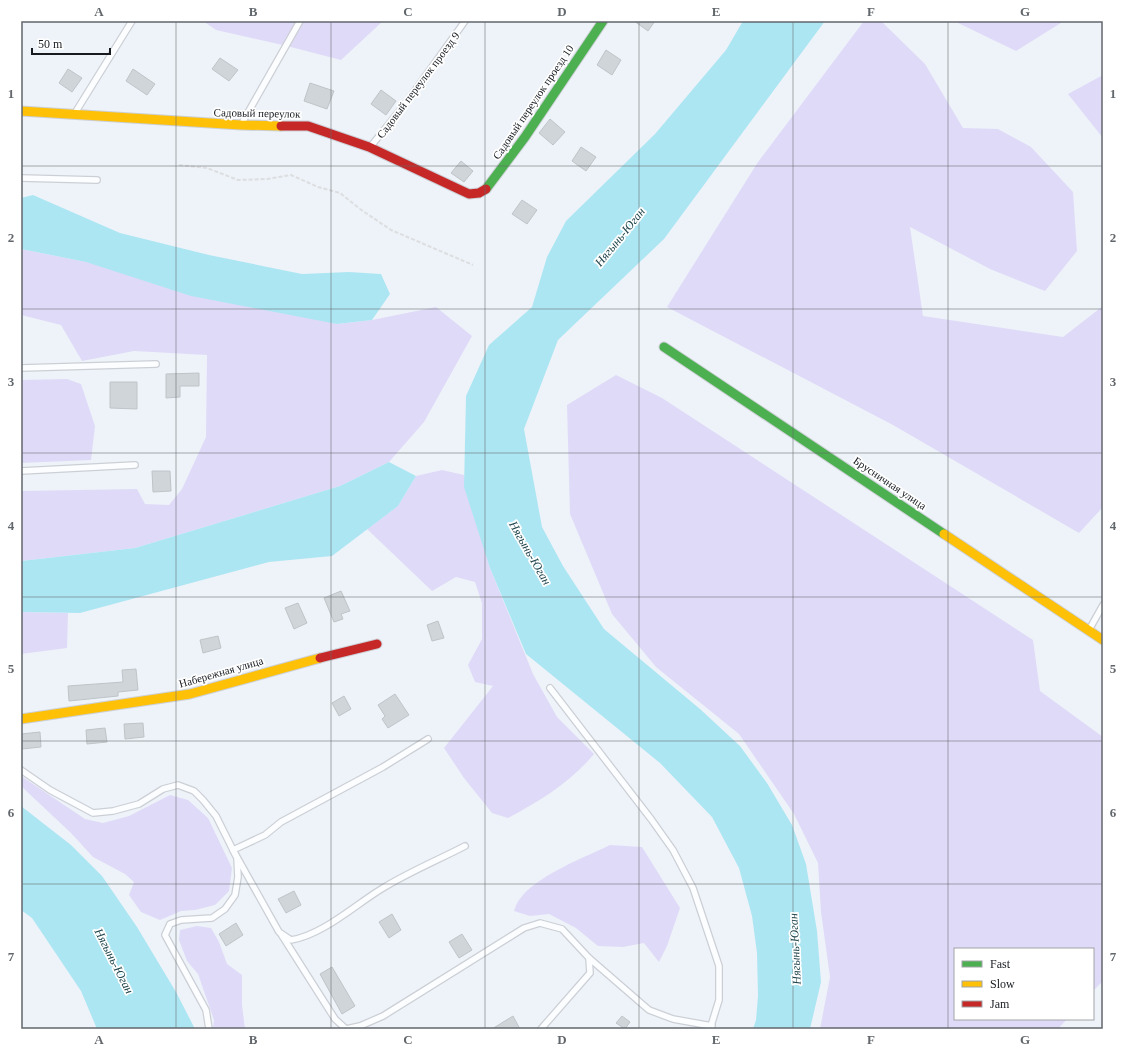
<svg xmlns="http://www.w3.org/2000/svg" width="1124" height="1050" font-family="Georgia,serif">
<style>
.green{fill:#dfdaf8}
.water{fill:#ade6f3}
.building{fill:#cfd5d9;stroke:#bfc4c9}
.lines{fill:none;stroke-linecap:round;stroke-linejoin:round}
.lane-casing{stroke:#ccd0d6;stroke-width:8}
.fast-casing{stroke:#ccd0d6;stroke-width:11}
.slow-casing{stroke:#ccd0d6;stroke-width:11}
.jam-casing{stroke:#ccd0d6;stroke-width:11}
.path{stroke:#dcdee0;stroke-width:2;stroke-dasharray:4 2;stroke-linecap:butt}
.lane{stroke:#fcfdfe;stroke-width:5.5}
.fast{stroke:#4caf50;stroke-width:9}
.slow{stroke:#ffc107;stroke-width:9}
.jam{stroke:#c62828;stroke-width:9}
.grid{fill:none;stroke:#62676c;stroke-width:1;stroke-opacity:0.55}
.labels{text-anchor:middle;stroke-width:3.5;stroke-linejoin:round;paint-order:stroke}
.street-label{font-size:11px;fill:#171b20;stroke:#fff}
.water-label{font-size:12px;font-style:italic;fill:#20454c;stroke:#fff}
.neatline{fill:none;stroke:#62676c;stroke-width:1.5}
.grid-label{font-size:13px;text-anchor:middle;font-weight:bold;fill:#62676c}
</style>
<rect width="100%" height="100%" fill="#eef3f9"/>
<g class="green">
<polygon points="203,21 383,21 341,60 287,46 216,30"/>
<polygon points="864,21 881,21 925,64 963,128 998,129 1031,147 1073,192 1077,251 1045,291 990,269 910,227 923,316 1063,337 1103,306 1103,507 1079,533 893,425 667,307 758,162"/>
<polygon points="954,21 1064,21 1016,51"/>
<polygon points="1103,75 1103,138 1068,94"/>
<polygon points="21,249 86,262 337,324 372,320 436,307 472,336 424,422 389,462 340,486 135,548 21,561 21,491 137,489 145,504 169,505 182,489 206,437 207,355 134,351 82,361 61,325 21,315"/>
<polygon points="616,375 662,398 1033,640 1040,691 1103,737 1103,981 1093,991 1093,949 955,949 955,1019 1067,1019 1058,1029 820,1029 830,977 821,912 818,863 794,814 739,734 656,667 612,614 570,514 567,405"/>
<polygon points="67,379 81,384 95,426 91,460 21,463 21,380"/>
<path d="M442 470 464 475 490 568 533 674 557 717 594 754C571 782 540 801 508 818L492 813 464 778 444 748 493 686 475 682 468 665 482 639V603L475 582 456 577 432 591 367 529 398 506 416 476Z"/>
<polygon points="21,612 68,613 67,648 21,654"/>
<polygon points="21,776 85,819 103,823 129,816 170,795 188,800 208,818 232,868 229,891 215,905 195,910 181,911 160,920 141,912 129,895 134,882 125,874 93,857 71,833 21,786"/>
<path d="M610 845 642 847 680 908 667 946 659 962 644 943 623 947 598 946 576 928 549 914 530 916 514 911C522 880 582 859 610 845Z"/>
<polygon points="197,926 211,928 219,942 227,964 242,975 242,1005 245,1029 213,1029 214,1020 198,974 187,961 179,940 180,930"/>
</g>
<g class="water">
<polygon points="743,21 825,21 664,239 558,340 524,429 542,527 563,566 604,629 700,709 740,746 767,783 792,825 806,864 817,931 821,982 810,1029 753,1029 756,1020 758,996 757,953 752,916 739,868 712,817 660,763 526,654 490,568 464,487 466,396 489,345 532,307 547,257 566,221 655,134 726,50"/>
<polygon points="33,195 120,233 209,255 302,274 349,272 381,274 390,294 372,320 337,324 191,296 86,262 21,249 21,198"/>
<polygon points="389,462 416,476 398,506 332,556 269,562 80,613 21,612 21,561 135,548 340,486"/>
<polygon points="21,806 71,845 102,876 137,927 176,992 195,1029 97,1029 81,991 32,918 21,910"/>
</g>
<g class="building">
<polygon points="634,21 655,21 648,31"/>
<polygon points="606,50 621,60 612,75 597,65"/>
<polygon points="220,58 238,70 229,81 212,69"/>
<polygon points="68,69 82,78 72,92 59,83"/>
<polygon points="133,69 155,84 147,95 126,81"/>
<polygon points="310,83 334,91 327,109 304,101"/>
<polygon points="381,90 396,101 386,115 371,104"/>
<polygon points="550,119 565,132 553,145 539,133"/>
<polygon points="581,147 596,157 586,171 572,161"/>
<polygon points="461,161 473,171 464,182 451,173"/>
<polygon points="522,200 537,210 527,224 512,214"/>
<polygon points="199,373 199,386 180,386 180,397 166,398 166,374"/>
<polygon points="110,382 137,382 137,409 110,408"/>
<polygon points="152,471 170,471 171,491 153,492"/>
<polygon points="341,591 350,611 341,614 343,619 334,622 324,598"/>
<polygon points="298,603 307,623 294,629 285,608"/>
<polygon points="438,621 444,638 432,641 427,625"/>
<polygon points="218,636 221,648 203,653 200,640"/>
<polygon points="136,669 138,690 118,692 118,696 69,701 68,686 123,682 122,670"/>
<polygon points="395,694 409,715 388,728 382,719 385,716 378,705"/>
<polygon points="344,696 351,709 339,716 332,703"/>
<polygon points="143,723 144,737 125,739 124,724"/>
<polygon points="105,728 107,742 87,744 86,730"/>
<polygon points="40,732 41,747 22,749 21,734"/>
<polygon points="294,891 301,905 286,913 278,899"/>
<polygon points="392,914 401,930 389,938 379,922"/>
<polygon points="236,923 243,935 226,946 219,934"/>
<polygon points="462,934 472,950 459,958 449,942"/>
<polygon points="332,967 355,1006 342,1014 320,974"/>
<polygon points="513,1016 520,1029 492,1029"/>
<polygon points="622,1016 630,1022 625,1029 616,1023"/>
</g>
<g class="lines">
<defs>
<g id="lane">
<polyline points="75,113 132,21"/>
<polyline points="242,123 300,21"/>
<polyline points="371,146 406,103 465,21"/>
<polyline points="21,178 97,180"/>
<polyline points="21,368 156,364"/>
<polyline points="21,471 135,465"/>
<polyline points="1089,630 1103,605"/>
<polyline points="550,688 651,819 673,850 693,888 719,966 719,1000 710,1029"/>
<path d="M428 739 383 767 281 822 265 835 233 850 279 932 291 940C323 935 356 904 383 888 409 872 438 860 465 846"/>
<polyline points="21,770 50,790 93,813 113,811 139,804 163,789 178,785 194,791 203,800 216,816 237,858 238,877 235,895 225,909 212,918 181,920 170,924 165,935 206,1010 209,1029"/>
<polyline points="281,934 335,1019 346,1029 360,1026 383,1016 524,928 540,923 562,929 589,958 590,973 541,1029"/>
<polyline points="589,958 649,1010 673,1019 712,1026"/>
</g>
<g id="fast">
<polyline points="486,189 525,137 603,21"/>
<polyline points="664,347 944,534"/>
</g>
<g id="slow">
<polyline points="21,111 241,125 281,126"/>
<polyline points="944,534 1103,640"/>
<polyline points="21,719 190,694 320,658"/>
</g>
<g id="jam">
<polyline points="281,126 308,126 369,147 469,194 479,193 486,189"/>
<polyline points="320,658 377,644"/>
</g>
</defs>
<use href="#lane" class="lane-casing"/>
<use href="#fast" class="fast-casing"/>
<use href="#slow" class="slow-casing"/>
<use href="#jam" class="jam-casing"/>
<polyline class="path" points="179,165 207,168 238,180 267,179 291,175 318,187 340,193 360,209 391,230 473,265"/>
<use href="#lane" class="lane"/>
<use href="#fast" class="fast"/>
<use href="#slow" class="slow"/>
<use href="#jam" class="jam"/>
</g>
<path class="grid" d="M176 21V1029M331 21V1029M485 21V1029M639 21V1029M793 21V1029M948 21V1029M21 166H1103M21 309H1103M21 453H1103M21 597H1103M21 741H1103M21 884H1103"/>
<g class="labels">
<g class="street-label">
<text transform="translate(418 85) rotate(-53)" y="4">Садовый переулок проезд 9</text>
<text transform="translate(533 102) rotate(-56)" y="4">Садовый переулок проезд 10</text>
<text transform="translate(257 113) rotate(1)" y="4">Садовый переулок</text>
<text transform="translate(890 483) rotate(34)" y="4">Брусничная улица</text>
<text transform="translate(221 672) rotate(-16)" y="4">Набережная улица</text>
</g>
<g class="water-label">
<text transform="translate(620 237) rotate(-51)" y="4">Нягынь-Юган</text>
<text transform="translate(530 553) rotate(60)" y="4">Нягынь-Юган</text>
<text transform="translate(795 949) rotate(-93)" y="4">Нягынь-Юган</text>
<text transform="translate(114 961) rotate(63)" y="4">Нягынь-Юган</text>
</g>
</g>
<rect width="1124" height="1050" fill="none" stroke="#ffffff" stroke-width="44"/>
<rect x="954" y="948" width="140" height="72" fill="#ffffff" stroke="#a2a4a6"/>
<rect x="962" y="961" width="20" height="6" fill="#4caf50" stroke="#a2a4a6"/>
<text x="990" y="968" font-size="12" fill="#171b20">Fast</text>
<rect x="962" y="981" width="20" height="6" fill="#ffc107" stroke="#a2a4a6"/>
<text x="990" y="988" font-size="12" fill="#171b20">Slow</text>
<rect x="962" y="1001" width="20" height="6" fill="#c62828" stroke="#a2a4a6"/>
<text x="990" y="1008" font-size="12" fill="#171b20">Jam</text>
<path d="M32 48v6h78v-6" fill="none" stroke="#171b20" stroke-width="2"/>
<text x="38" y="48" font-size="12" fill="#171b20" stroke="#ffffff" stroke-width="3" paint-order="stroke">50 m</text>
<rect x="22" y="22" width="1080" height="1006" class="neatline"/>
<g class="grid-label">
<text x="99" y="16">A</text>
<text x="253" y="16">B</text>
<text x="408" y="16">C</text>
<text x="562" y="16">D</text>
<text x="716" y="16">E</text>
<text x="871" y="16">F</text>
<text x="1025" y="16">G</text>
<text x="11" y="98">1</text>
<text x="1113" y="98">1</text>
<text x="11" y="242">2</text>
<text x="1113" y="242">2</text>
<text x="11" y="386">3</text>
<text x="1113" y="386">3</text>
<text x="11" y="530">4</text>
<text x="1113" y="530">4</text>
<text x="11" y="673">5</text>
<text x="1113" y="673">5</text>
<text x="11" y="817">6</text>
<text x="1113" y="817">6</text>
<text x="11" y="961">7</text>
<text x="1113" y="961">7</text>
<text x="99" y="1044">A</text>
<text x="253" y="1044">B</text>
<text x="408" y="1044">C</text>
<text x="562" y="1044">D</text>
<text x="716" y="1044">E</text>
<text x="871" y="1044">F</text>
<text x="1025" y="1044">G</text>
</g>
</svg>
